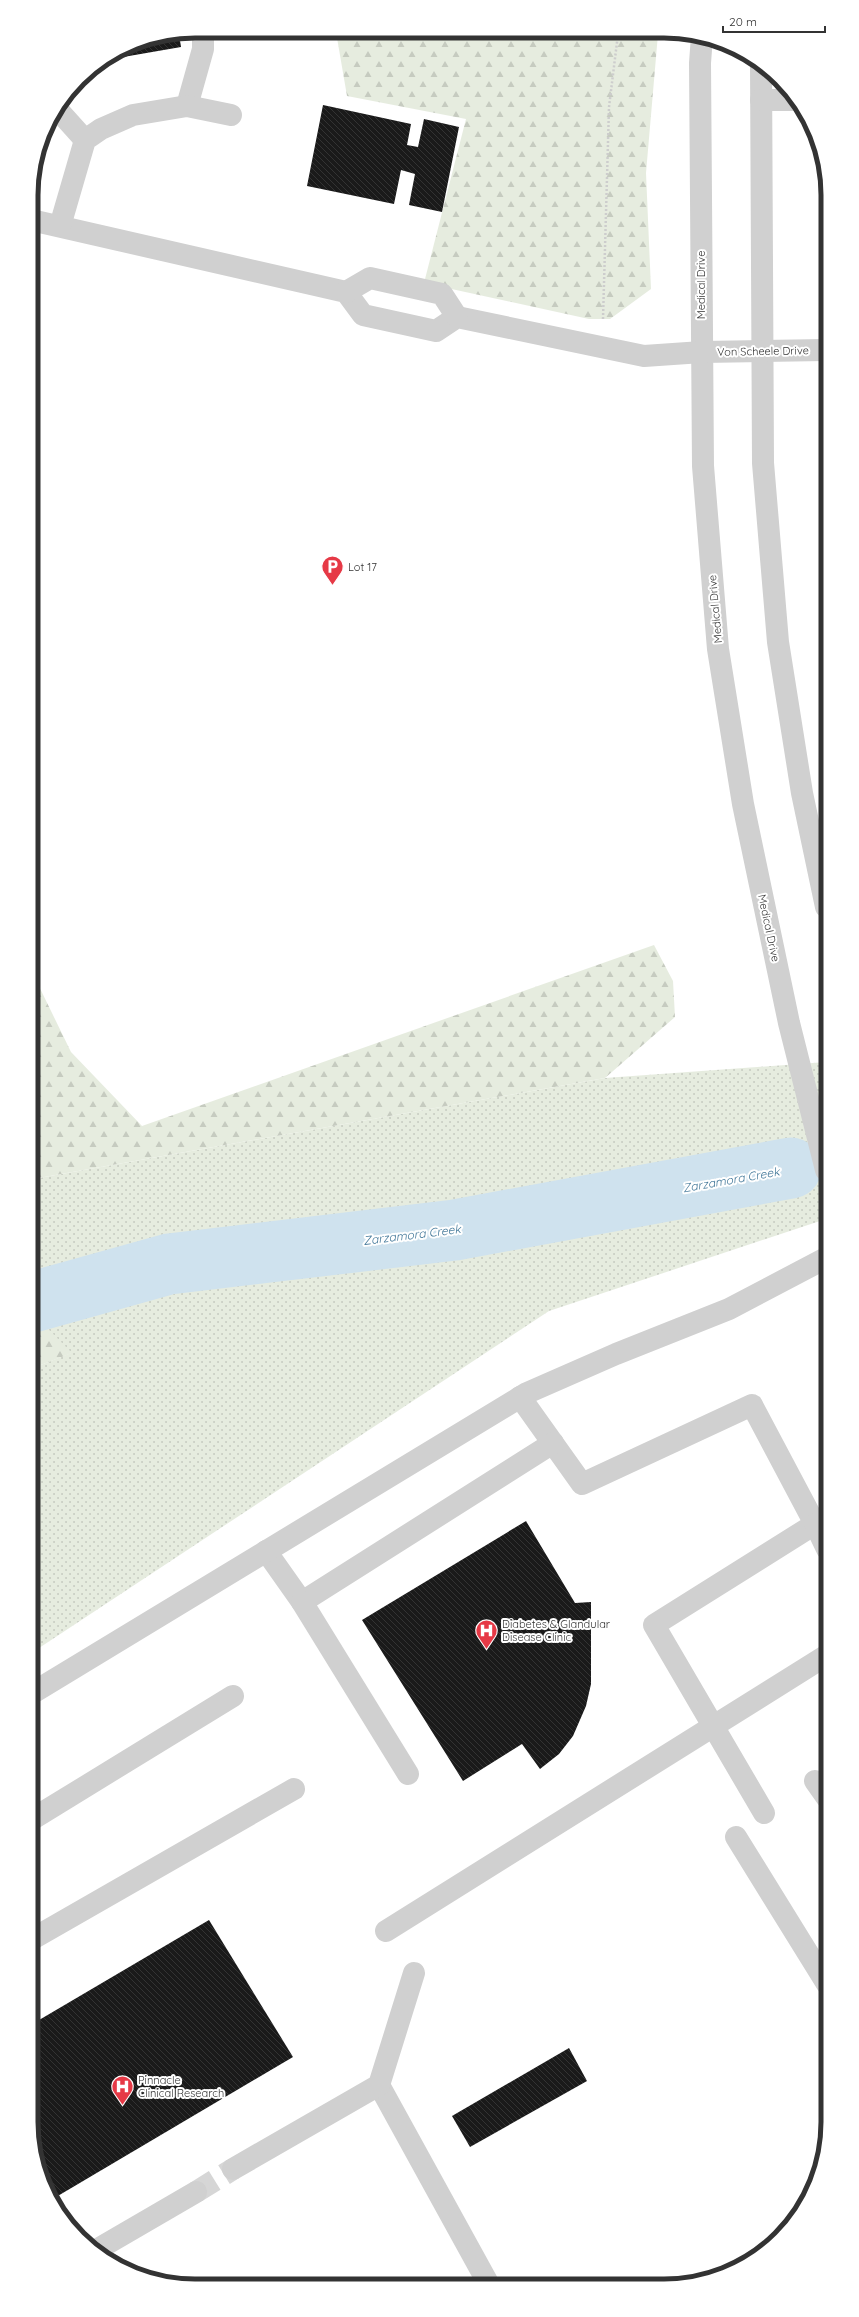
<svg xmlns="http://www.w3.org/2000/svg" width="859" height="2317" font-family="Quicksand,sans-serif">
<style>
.grass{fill:url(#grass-dots)}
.forest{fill:url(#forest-firs)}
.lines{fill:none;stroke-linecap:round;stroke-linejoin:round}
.river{stroke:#cfe2ee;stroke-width:61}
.building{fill:url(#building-back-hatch)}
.minor-tunnel{stroke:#d6d6d6;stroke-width:22;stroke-dasharray:22 11;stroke-linecap:butt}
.path{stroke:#cdcdcd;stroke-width:2.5;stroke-dasharray:2 2;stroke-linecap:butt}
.minor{stroke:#d0d0d0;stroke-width:22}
.labels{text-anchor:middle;stroke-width:4;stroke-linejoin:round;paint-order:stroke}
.street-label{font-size:11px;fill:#333;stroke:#fff}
.poi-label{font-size:11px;fill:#333;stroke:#fff;text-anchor:start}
.water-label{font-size:12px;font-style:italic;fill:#3f7597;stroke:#fff}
.rim{fill:none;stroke:#333;stroke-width:5}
</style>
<defs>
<pattern id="grass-dots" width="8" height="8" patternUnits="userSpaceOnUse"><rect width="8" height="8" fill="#e6ecdf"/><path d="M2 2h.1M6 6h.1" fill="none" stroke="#c6cbc0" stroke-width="1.8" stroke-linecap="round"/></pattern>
<pattern id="forest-firs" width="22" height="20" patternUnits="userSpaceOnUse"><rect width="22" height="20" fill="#e6ecdf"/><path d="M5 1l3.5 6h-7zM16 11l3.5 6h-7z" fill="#c6cbc0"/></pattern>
<pattern id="building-back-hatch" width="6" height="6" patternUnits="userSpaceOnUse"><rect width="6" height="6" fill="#1a1a1a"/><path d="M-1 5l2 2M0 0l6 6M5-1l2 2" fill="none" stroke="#333"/></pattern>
</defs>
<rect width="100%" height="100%" fill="#fff"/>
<polygon class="grass" points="826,1062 826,1219 549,1311 33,1652 33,1368 71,1353 33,1314 33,1179 605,1078"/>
<g class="forest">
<polygon points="336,32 658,34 646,173 651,289 610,319 589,319 424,283 466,119 347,96"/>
<polygon points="654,945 673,981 675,1017 605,1078 33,1179 33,974 71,1052 142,1126"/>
<polygon points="33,1314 72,1353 33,1368"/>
</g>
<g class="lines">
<polyline class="river" points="33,1302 169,1264 455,1230 791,1168"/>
</g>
<g class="building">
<polygon points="179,34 181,47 106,60 132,43"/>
<polygon points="323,105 411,124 407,145 418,147 424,119 459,127 442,212 409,205 415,174 401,170 394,204 307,186"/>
<polygon points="526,1521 575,1603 591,1602 591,1684 586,1706 573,1736 559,1754 540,1769 522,1744 463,1781 362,1620"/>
<polygon points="209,1920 293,2057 51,2200 34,2155 34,2023"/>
<polygon points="569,2048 587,2081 470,2147 452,2116"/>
</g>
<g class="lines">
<polyline class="minor-tunnel" points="196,2192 233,2169"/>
<polyline class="path" points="603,319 609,107 618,34"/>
<g class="minor">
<polyline points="702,36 700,63 703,466 718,649 743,804 789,1023 826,1170"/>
<polyline points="761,64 763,463 778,642 802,793 826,907"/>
<polyline points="761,100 795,100"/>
<polyline points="187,106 203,49 203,31"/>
<polyline points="58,110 85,140"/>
<polyline points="31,220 346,292 363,315 436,331 457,317 644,356 702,352 825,350"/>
<polyline points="60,226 85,140 101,129 133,115 187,106 231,115"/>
<polyline points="346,292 370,278 442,294 457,317"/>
<polyline points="520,1397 582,1484 752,1405 815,1524 654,1625 764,1813"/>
<polyline points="815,1524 827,1549"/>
<polyline points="266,1551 302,1602 553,1443"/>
<polyline points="302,1602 408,1774"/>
<polyline points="34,1692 527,1393 616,1354 729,1309 826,1258"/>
<polyline points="815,1781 827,1798"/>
<polyline points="34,1818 233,1696"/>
<polyline points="736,1837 827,1984"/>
<polyline points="386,1931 827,1655"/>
<polyline points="34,1938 294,1789"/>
<polyline points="379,2085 488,2283"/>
<polyline points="233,2169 379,2085 414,1973"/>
<polyline points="100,2253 98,2249 196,2192"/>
</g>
</g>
<defs>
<symbol id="parking-pin" viewBox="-11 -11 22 30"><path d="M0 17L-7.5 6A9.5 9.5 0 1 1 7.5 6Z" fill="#e63946" stroke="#fff"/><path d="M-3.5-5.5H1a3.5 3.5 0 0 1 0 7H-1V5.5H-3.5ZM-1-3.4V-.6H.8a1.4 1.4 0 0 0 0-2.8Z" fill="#fff"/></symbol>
<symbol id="hospital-pin" viewBox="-11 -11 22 30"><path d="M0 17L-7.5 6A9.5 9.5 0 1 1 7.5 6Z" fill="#e63946" stroke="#fff"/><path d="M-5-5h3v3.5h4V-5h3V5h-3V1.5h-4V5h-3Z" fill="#fff"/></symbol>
</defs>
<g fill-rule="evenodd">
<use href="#parking-pin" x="320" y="554" width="25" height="34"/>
<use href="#hospital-pin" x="474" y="1618" width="25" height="34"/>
<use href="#hospital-pin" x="110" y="2074" width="25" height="34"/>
</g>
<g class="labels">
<g class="street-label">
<text transform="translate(701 285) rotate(-90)" y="4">Medical Drive</text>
<text transform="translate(763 351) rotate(-1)" y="4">Von Scheele Drive</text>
<text transform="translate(715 609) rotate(-95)" y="4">Medical Drive</text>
<text transform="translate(769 928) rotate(78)" y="4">Medical Drive</text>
</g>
<g class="poi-label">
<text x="348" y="571">Lot 17</text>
<text x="502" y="1628">Diabetes &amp; Glandular<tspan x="502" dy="13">Disease Clinic</tspan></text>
<text x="138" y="2084">Pinnacle<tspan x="138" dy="13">Clinical Research</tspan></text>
</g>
<g class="water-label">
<text transform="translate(731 1180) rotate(-10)" y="4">Zarzamora Creek</text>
<text transform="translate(412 1235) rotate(-7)" y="4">Zarzamora Creek</text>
</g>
</g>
<path d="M0 0H859V2317H0ZM195 38H664A157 157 0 0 1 821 195V2122A157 157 0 0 1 664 2279H195A157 157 0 0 1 38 2122V195A157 157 0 0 1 195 38Z" fill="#fff" fill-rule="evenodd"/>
<path class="rim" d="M195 38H664A157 157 0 0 1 821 195V2122A157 157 0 0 1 664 2279H195A157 157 0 0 1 38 2122V195A157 157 0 0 1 195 38Z"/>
<path d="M723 26v6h102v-6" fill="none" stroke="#333333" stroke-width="2"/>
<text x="729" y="26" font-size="12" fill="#333333" stroke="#ffffff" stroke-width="3" paint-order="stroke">20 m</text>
</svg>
